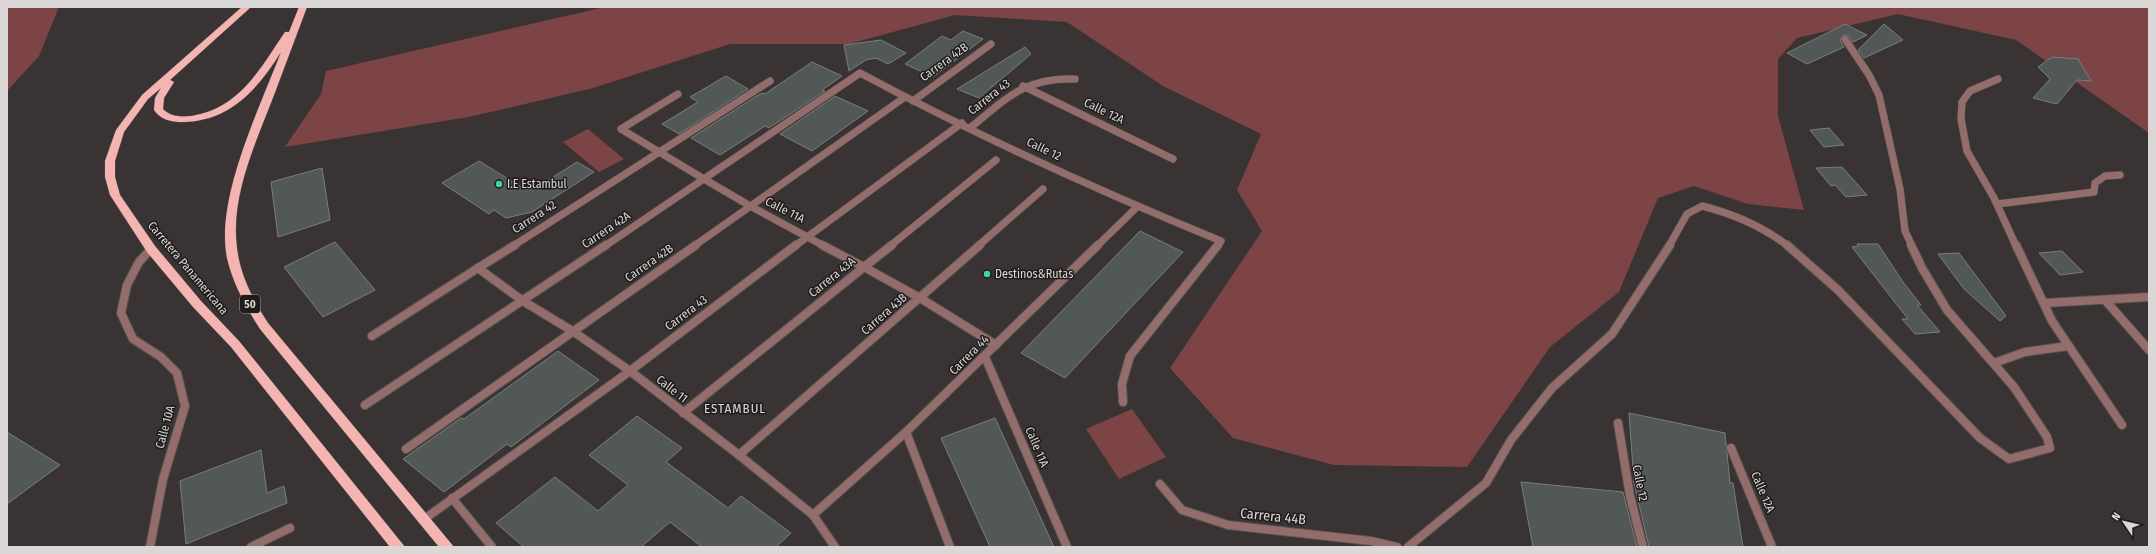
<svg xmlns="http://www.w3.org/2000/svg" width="2156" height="554" font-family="'Fira Sans Condensed',sans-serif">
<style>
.green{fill:#7c4444}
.building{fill:#525855;stroke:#787f7c}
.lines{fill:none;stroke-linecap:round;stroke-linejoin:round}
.pedestrian-far1-casing{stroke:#575151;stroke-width:8}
.pedestrian-casing{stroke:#575151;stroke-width:10}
.minor-far1-casing{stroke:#575151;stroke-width:8}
.minor-casing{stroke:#575151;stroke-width:10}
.tertiary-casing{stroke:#575151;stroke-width:10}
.trunk-casing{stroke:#575151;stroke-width:1}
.pedestrian-far1{stroke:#926d6c;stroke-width:7}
.pedestrian{stroke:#926d6c;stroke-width:8}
.minor-far1{stroke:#926d6c;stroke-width:7}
.minor{stroke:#926d6c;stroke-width:8}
.tertiary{stroke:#926d6c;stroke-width:8}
.trunk{fill:#f4b4b2;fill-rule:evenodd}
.poi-dot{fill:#40d4a2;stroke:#1f1c1b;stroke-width:1.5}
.labels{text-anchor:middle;stroke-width:3;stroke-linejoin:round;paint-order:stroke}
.shield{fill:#1f1c1b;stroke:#a39f9f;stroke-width:1}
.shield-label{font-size:11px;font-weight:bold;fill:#dcd7d7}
.street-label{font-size:12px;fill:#dcd7d7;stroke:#1f1c1b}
.poi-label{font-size:12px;fill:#dcd7d7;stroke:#1f1c1b;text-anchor:start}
.neighbourhood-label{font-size:13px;letter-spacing:1px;fill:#dfd6d6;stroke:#1f1c1b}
.near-street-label{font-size:14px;fill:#dcd7d7;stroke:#1f1c1b}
</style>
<rect width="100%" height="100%" fill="#3a3333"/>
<g class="green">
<polygon points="7,7 59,7 39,56 7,91"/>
<polygon points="605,7 2149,7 2149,133 2016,40 1898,14 1797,38 1778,59 1778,116 1804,210 1748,204 1694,186 1658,198 1619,292 1550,347 1467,467 1334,465 1233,438 1170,368 1262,231 1237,190 1261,134 1163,86 1067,22 955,15 849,44 730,44 593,88 469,117 285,147 321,94 326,71"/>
<polygon points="588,129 624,159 599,172 563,142"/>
<polygon points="1132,409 1166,457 1119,479 1086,429"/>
</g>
<g class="building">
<polygon points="1845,24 1867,35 1853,42 1848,35 1843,35 1840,40 1844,47 1807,64 1787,53"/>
<polygon points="1884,24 1903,40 1864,58 1858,50"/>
<polygon points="963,31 983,39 933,77 905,64 942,36 951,40"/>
<polygon points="881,40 906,53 888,64 876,58 866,60 849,71 844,45"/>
<polygon points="1025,47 1031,54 979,98 957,89"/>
<polygon points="2052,57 2078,59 2091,81 2077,80 2057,104 2033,98 2050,79 2038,67"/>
<polygon points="812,62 842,76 822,90 825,91 769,128 765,126 720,155 691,138 758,95 763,93 765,94"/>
<polygon points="726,76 748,89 679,134 662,124 698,102 690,97"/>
<polygon points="835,96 868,111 812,151 780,134"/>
<polygon points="1829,128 1844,145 1824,147 1810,130"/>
<polygon points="479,161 526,190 533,185 537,187 577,162 594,172 532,212 506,218 494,210 489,214 442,183"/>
<polygon points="1842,167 1867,195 1846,197 1835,185 1831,186 1816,168"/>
<polygon points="322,168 330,220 278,237 271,182"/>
<polygon points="1140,231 1183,252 1065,378 1021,353"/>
<polygon points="335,242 375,290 323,317 284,267"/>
<polygon points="1857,244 1878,244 1903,282 1921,305 1917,305 1940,332 1915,334 1902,319 1908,319 1852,247 1858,246"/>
<polygon points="2062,251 2083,272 2060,275 2039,253"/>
<polygon points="1959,253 2006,316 2000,321 1964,289 1938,254"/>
<polygon points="558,351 599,380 511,447 507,444 444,492 403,459 461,418 464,419"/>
<polygon points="1629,413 1725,433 1730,483 1733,483 1743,547 1649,547 1634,483"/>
<polygon points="637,416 682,448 666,462 728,508 741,496 791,533 776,547 702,547 670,522 641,547 524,547 496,523 555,477 598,511 628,485 589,455"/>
<polygon points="995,418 1022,477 1054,547 990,547 941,438"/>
<polygon points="7,432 60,465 7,504"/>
<polygon points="261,450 267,493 284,486 287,503 186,544 180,481"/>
<polygon points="1521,482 1623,492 1637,547 1533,547"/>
</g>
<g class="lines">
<defs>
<g id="pedestrian-far1">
<polyline points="704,179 752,207"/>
<polyline points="890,246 996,160"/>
</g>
<g id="pedestrian">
<polyline points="892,245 864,267 920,298 996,345"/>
<polyline points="372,336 478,268"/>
<polyline points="1618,423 1630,496 1643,547"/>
<polyline points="452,498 492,547"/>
</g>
<g id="minor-far1">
<polyline points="1845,39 1869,75 1879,95 1900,189 1905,231 1912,246"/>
<polyline points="1998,79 1970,91 1962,102 1961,119 1967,151 1994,198 2016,246"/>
<polyline points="1023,86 1173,159"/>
<polyline points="678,94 621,129 704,179"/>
<polyline points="913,101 991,44"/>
<path d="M970 128C1007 98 1025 77 1075 79"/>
<polyline points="1997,204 2094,192 2095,183 2105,176 2120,175"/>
<polyline points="752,207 824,246"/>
<polyline points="513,246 770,81"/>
<path d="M605 246 860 73C976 135 1099 191 1221 241L1217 246"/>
<polyline points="694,246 905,97"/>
<polyline points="795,246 962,123"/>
<polyline points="978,246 1043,189"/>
<polyline points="1097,246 1137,207"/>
<path d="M1669 246 1687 214 1702 206C1734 214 1762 226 1788 246"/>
</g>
<g id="minor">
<polyline points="515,245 478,268 523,301 574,332 630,371 739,455 813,515 835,547"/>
<polyline points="1787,245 1838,290 1980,438 2009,459 2050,448 2047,437 2014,387 1947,310 1922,268 1911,245"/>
<polyline points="2016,245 2052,321 2122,425"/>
<polyline points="2105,300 2149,350"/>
<polyline points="2045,303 2149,297"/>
<polyline points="985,357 1067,547"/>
<polyline points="1994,363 2025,352 2068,346"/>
<polyline points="1123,402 1122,384 1130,356 1218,245"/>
<polyline points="365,405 606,245"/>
<polyline points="683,413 864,267 822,245"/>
<polyline points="906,432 950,547"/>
<polyline points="1731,448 1772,547"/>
<polyline points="406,449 696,245"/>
<polyline points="739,455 980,245"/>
<polyline points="1160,484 1182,510 1228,525 1371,541 1397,547"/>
<polyline points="813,515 906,432 1098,245"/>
<polyline points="423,520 630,371 796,245"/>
<polyline points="251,547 290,528"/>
<polyline points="1408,547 1486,483 1511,440 1552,388 1612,334 1670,245"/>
</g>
<polyline id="tertiary" points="150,547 163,479 185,406 177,373 161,357 133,339 121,313 127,285 139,262 151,249"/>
<path id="trunk" d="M242 7H251L170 80 174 82 164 98 163 109C171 117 181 117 192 116 240 108 260 69 285 32H289L299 7H307C296 36 285 66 274 95 256 142 230 196 237 248 240 275 253 300 268 323L454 547H439L260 329C246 307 233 284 227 258 215 198 260 108 281 52 258 89 230 121 183 122 171 122 161 120 154 110L155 98 161 88 148 99 124 132 115 161V177L120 195 155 246 201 301 239 341 405 547H390L231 347 193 307 147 252 110 195 105 177V161L116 130 142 95Z"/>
</defs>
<use href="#pedestrian-far1" class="pedestrian-far1-casing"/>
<use href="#pedestrian" class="pedestrian-casing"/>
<use href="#minor-far1" class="minor-far1-casing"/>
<use href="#minor" class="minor-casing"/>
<use href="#tertiary" class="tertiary-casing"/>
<use href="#trunk" class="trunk-casing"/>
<use href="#pedestrian-far1" class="pedestrian-far1"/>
<use href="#pedestrian" class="pedestrian"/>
<use href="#minor-far1" class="minor-far1"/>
<use href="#minor" class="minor"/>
<use href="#tertiary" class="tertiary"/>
<use href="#trunk" class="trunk"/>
</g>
<g class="poi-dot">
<circle cx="499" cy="184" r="4"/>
<circle cx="987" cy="274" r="4"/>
</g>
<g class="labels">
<rect class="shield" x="240" y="295" width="20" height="18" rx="3"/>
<g class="shield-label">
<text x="250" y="308">50</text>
</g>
<g class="street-label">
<text transform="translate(944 62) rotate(-36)" y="4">Carrera 42B</text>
<text transform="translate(989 97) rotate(-38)" y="4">Carrera 43</text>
<text transform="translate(1104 111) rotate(26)" y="4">Calle 12A</text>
<text transform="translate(1044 149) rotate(26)" y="4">Calle 12</text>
<text transform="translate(785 210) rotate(27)" y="4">Calle 11A</text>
<text transform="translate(534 217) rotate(-33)" y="4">Carrera 42</text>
<text transform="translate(606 230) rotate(-34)" y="4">Carrera 42A</text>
<text transform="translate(649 263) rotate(-35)" y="4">Carrera 42B</text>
<text transform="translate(188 268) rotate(50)" y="4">Carretera Panamericana</text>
<text transform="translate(832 277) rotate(-39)" y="4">Carrera 43A</text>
<text transform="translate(686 313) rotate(-37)" y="4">Carrera 43</text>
<text transform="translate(884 314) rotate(-41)" y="4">Carrera 43B</text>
<text transform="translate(969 355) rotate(-45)" y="4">Carrera 44</text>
<text transform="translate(672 389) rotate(38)" y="4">Calle 11</text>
<text transform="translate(165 427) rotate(-75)" y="4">Calle 10A</text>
<text transform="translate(1037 447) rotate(67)" y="4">Calle 11A</text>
<text transform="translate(1640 483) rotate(79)" y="4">Calle 12</text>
<text transform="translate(1763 492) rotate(67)" y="4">Calle 12A</text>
</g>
<g class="poi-label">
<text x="507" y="188">I.E Estambul</text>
<text x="995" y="278">Destinos&amp;Rutas</text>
</g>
<g class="neighbourhood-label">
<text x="735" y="413">ESTAMBUL</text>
</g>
<g class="near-street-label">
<text transform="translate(1273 516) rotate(6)" y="5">Carrera 44B</text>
</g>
</g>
<rect width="2156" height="554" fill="none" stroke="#dcd7d7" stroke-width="16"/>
<g transform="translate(2124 522) rotate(305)" stroke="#1f1c1b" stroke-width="3" paint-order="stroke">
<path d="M0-3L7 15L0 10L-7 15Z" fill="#dcd7d7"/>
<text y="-6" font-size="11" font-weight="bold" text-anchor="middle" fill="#dcd7d7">N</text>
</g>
</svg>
